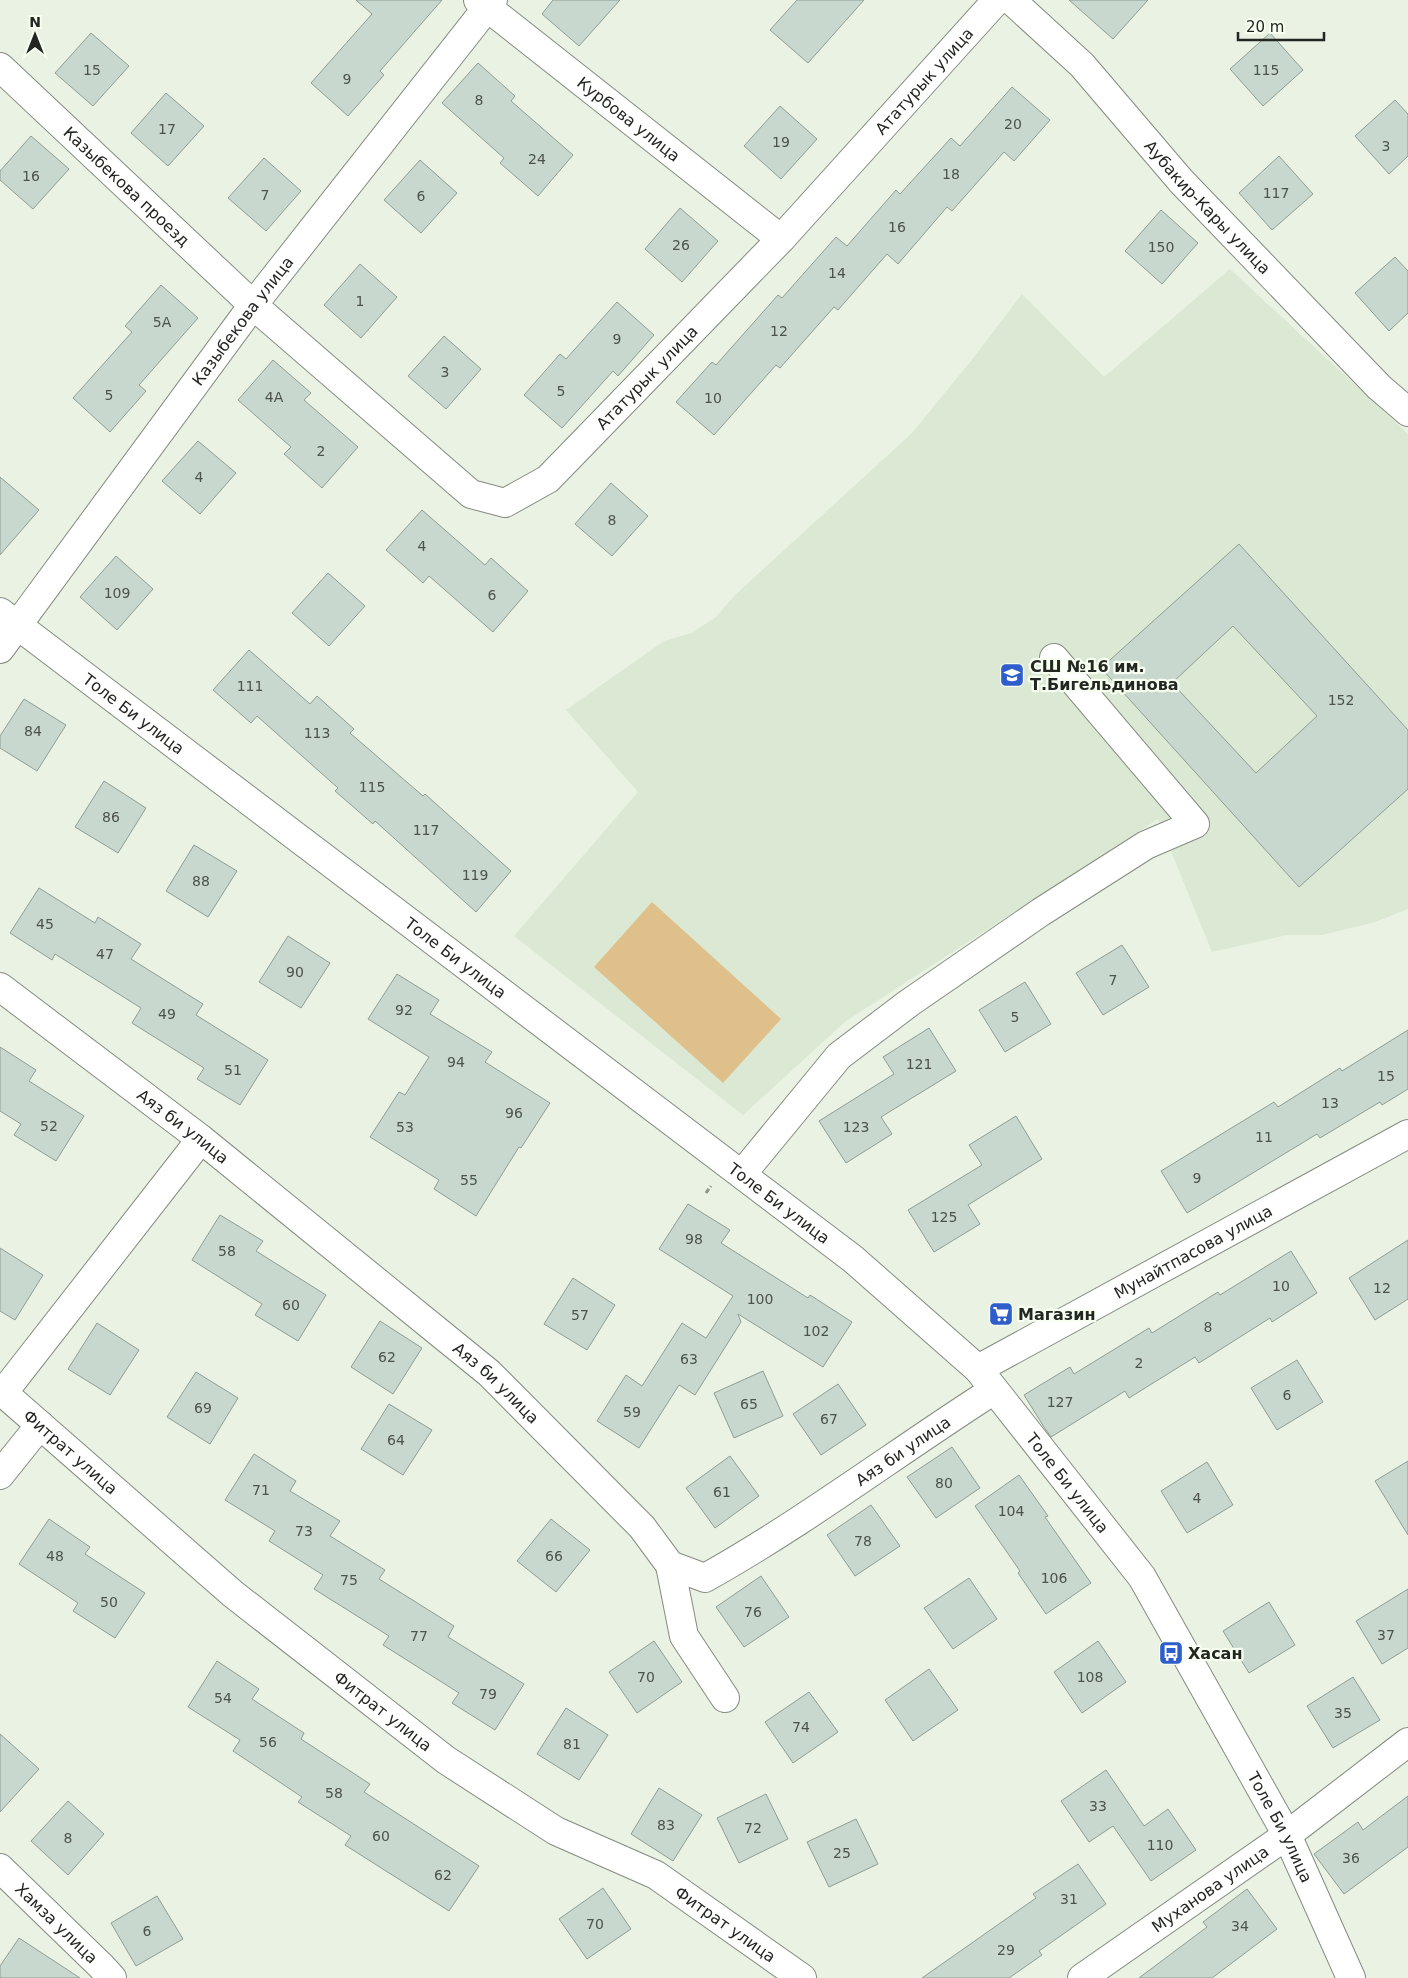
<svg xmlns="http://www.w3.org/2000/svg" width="1408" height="1978" font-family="'DejaVu Sans',sans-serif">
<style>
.built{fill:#dbe8d3}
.green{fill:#dfc08a}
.building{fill:#c8d8ce;stroke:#8f9e95;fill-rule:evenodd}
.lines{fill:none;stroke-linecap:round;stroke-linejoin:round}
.minor-casing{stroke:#848c7f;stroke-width:30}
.path{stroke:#8d9389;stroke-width:3;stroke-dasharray:5 2.5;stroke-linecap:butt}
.minor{stroke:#fff;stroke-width:28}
.labels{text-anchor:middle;stroke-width:4.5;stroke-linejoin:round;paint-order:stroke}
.number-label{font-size:14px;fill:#4c524c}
.street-label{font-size:16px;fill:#232621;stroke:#f6fff0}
.poi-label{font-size:16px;font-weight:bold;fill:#232621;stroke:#f6fff0;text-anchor:start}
</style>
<rect width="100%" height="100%" fill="#e9f2e3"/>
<polygon class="built" points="1230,269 1408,434 1408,909 1375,922 1322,935 1287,935 1212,952 1158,819 846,1021 743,1115 514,936 638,792 566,710 664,641 692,633 716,617 735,595 912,433 971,361 1022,294 1104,377"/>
<polygon class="green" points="652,902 781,1019 723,1083 594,967"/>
<g class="building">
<polygon points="356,0 442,0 380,71 384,75 348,116 311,83 372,14"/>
<polygon points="553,0 620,0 579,46 542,14"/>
<polygon points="797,0 864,0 808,63 770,30"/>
<polygon points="1069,0 1148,0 1113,39"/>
<polygon points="91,33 129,66 93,106 55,73"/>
<polygon points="1270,33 1303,70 1263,106 1230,69"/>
<polygon points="478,63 515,96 511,101 573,155 538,196 500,163 504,158 442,103"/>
<polygon points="1012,87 1050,120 1014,161 1004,152 952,211 947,207 898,264 887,254 838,310 834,307 780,368 776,365 714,435 676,402 712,362 716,365 778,295 782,298 836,237 847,246 896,190 900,194 951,138 960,146"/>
<polygon points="166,93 204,126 168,166 131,133"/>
<polygon points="1395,100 1408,114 1408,156 1389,174 1355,136"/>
<polygon points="780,106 817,139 781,179 744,146"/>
<polygon points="31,136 69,169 33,209 0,180 0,171"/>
<polygon points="1279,156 1313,194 1272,230 1239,193"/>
<polygon points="264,158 301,191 266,231 228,198"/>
<polygon points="420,160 457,193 421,233 384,200"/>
<polygon points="680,208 718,241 682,282 645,249"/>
<polygon points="1161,210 1198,243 1162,284 1125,251"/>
<polygon points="1395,257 1408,271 1408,313 1389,331 1355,293"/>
<polygon points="360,264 397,297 361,338 324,305"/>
<polygon points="161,285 198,318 139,385 146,391 110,432 73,398 132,332 125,326"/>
<polygon points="617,302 654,335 618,376 613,371 562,428 524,395 560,354 566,359"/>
<polygon points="444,336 481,369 446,409 408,376"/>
<polygon points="273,360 311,393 304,400 358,447 322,488 284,454 291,447 238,400"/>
<polygon points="198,441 236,473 200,514 162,481"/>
<polygon points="0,477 39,510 0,555"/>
<polygon points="611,483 648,516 612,556 575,524"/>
<polygon points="422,510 485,565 491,558 528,591 493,632 429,576 423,583 386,550"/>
<path d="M1239 544 1408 730V789L1299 887 1101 668ZM1233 626 1317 716 1256 773 1172 683Z"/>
<polygon points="116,556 153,589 117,630 80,597"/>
<polygon points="328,573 365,606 329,646 292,613"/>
<polygon points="249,650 310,704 317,696 354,729 350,733 423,796 425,794 511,871 476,912 375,821 373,824 335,791 338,788 257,716 251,723 213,690"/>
<polygon points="24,699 66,725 37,771 0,748 0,736"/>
<polygon points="104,781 146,808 118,853 75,827"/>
<polygon points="194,845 237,871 208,917 166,891"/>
<polygon points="39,888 95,923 98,917 141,944 131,959 203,1004 196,1015 268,1060 240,1105 197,1079 204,1068 132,1023 141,1008 55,954 52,960 10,933"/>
<polygon points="288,936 330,963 301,1008 259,982"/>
<polygon points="1122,945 1149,987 1103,1015 1076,973"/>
<polygon points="397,974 439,1000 430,1014 492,1052 485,1062 550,1103 521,1148 519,1147 476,1216 434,1189 439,1180 370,1137 399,1092 405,1095 429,1057 368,1019"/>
<polygon points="1025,982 1051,1024 1005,1052 979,1010"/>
<polygon points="929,1028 956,1071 881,1117 892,1134 846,1163 819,1121 894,1074 883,1057"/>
<polygon points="1408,1030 1408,1089 1382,1105 1380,1102 1320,1138 1317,1134 1187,1213 1161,1171 1274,1102 1278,1107 1340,1068 1342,1071"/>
<polygon points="0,1047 36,1070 29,1081 84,1116 56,1161 14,1135 21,1124 0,1111"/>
<polygon points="1016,1116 1042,1159 968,1205 980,1224 934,1252 908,1210 982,1165 969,1145"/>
<polygon points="688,1204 730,1230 721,1243 808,1298 810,1295 852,1322 823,1367 738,1314 741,1322 695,1395 679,1385 639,1448 597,1421 626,1375 642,1386 682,1323 706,1338 733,1296 659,1249"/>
<polygon points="220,1215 263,1241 256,1251 326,1295 298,1341 255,1315 262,1304 192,1260"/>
<polygon points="1408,1240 1408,1299 1375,1320 1349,1278"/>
<polygon points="0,1248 43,1275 15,1320 0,1311"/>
<polygon points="1291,1251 1317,1293 1272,1322 1270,1318 1199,1363 1195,1357 1129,1398 1125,1391 1051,1437 1044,1427 1024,1395 1070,1367 1074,1374 1149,1328 1152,1333 1218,1292 1220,1295"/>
<polygon points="573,1278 615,1305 587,1350 544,1324"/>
<polygon points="380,1321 422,1348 393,1394 351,1367"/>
<polygon points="97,1323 139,1350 110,1395 68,1369"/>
<polygon points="1297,1360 1323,1402 1277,1430 1251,1388"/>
<polygon points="763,1371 783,1416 734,1438 714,1393"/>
<polygon points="196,1372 238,1398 210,1444 167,1417"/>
<polygon points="838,1384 866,1425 821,1455 793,1414"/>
<polygon points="389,1404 432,1430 403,1475 361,1449"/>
<polygon points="952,1447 980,1488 936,1518 907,1477"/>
<polygon points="254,1454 296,1481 290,1491 340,1521 330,1536 385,1570 379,1579 454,1626 448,1637 524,1684 495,1730 452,1703 459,1693 383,1645 389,1636 314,1589 323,1575 269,1541 275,1531 225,1500"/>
<polygon points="730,1456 759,1496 715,1528 686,1488"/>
<polygon points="1408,1461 1408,1535 1375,1481"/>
<polygon points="1207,1462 1233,1505 1187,1533 1161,1491"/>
<polygon points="1019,1475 1048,1516 1045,1517 1091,1583 1046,1614 1018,1573 1020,1571 975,1506"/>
<polygon points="871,1505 900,1546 855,1576 827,1535"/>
<polygon points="49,1519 90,1547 85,1554 145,1593 115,1638 73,1611 78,1603 19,1564"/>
<polygon points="551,1519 590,1550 556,1592 517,1561"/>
<polygon points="761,1576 789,1617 744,1647 716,1607"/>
<polygon points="969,1578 997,1619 953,1649 924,1608"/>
<polygon points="1408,1589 1408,1648 1382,1664 1356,1621"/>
<polygon points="1269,1602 1295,1645 1249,1673 1223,1631"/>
<polygon points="654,1641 682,1682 637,1713 609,1672"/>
<polygon points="1098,1641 1126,1682 1082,1713 1054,1672"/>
<polygon points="217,1661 259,1689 252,1699 304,1733 301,1739 370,1784 364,1792 479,1866 449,1911 345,1845 351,1836 298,1802 302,1797 233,1751 240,1740 188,1707"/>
<polygon points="929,1669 958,1710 913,1741 885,1700"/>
<polygon points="1353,1677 1380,1720 1333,1748 1307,1706"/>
<polygon points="809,1692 838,1732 793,1763 765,1722"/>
<polygon points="566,1708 608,1735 579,1780 537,1754"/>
<polygon points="0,1734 39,1769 0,1812"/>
<polygon points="1106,1770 1144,1826 1168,1809 1196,1850 1151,1881 1113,1826 1089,1842 1061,1801"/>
<polygon points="659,1788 702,1815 673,1861 631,1834"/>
<polygon points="766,1794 788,1839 739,1863 717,1818"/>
<polygon points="1408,1796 1408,1847 1344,1894 1314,1854 1358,1822 1363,1830"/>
<polygon points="68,1801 104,1834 68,1875 31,1841"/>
<polygon points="856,1819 878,1864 829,1887 807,1842"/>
<polygon points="1078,1864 1106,1904 1039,1951 1042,1955 1009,1978 922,1978 1036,1898 1033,1894"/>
<polygon points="603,1888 631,1929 587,1959 559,1919"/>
<polygon points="1247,1889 1277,1929 1212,1978 1139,1978 1207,1927 1203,1922"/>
<polygon points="157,1896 183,1939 136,1966 111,1923"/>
<polygon points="19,1938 80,1978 0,1978 0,1966"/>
</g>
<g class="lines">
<defs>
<g id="minor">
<path id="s1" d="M478 0 781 239"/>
<path id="s2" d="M1011 0 1082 65 1181 181 1379 387 1408 412"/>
<path id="s3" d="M0 67 253 305 471 494 505 503 548 479 781 239 997 0"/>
<path id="s4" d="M0 612 853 1259 978 1369 1142 1577 1287 1835 1351 1978"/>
<path id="s5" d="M0 649 253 305 493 0"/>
<path id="s6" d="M0 987 201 1139 489 1373 642 1527 670 1565 705 1578C805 1522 897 1452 994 1390"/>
<polyline points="742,1174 839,1056 909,1003 1041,912 1146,845 1195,824 1054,658"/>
<path id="s7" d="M978 1369 1408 1134"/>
<path id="s8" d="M0 1390 233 1594 446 1760 556 1831 656 1875 802 1978"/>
<polyline points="3,1393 201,1139"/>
<polyline points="0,1475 40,1425"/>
<polyline points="670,1565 684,1636 725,1698"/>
<path id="s9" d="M0 1868 101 1966 112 1978"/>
<path id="s10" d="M1082 1978 1287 1835 1408 1742"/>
</g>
</defs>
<use href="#minor" class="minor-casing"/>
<polyline class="path" points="706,1193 711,1186"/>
<use href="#minor" class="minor"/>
</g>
<defs>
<symbol id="school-square" viewBox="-11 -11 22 22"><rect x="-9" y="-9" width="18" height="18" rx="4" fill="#2e5dcc" stroke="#f6fff0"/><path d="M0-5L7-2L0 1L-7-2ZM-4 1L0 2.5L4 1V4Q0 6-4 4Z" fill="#fff"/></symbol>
<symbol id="supermarket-square" viewBox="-11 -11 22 22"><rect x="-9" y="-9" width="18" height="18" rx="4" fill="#2e5dcc" stroke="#f6fff0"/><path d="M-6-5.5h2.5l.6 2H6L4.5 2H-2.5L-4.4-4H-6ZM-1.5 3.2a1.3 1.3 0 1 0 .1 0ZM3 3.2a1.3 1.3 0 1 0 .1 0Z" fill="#fff"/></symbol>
<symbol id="bus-square" viewBox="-11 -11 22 22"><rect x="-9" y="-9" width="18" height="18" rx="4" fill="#2e5dcc" stroke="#f6fff0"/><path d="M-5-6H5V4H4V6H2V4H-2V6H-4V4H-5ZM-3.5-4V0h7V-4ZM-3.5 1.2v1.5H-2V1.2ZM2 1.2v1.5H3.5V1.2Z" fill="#fff"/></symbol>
</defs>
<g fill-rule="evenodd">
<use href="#school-square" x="998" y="661" width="28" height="28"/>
<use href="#supermarket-square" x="987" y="1300" width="28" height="28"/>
<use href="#bus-square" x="1157" y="1639" width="28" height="28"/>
</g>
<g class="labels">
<g class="number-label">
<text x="92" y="75">15</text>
<text x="1266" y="75">115</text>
<text x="347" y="84">9</text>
<text x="479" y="105">8</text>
<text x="1013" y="129">20</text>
<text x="167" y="134">17</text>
<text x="781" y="147">19</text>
<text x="1386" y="151">3</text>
<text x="537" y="164">24</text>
<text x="951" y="179">18</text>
<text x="31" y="181">16</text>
<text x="1276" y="198">117</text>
<text x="265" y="200">7</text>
<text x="421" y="201">6</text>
<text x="897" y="232">16</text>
<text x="681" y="250">26</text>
<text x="1161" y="252">150</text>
<text x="837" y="278">14</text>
<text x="360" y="306">1</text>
<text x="162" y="327">5А</text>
<text x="779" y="336">12</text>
<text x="617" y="344">9</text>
<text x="445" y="377">3</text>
<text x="561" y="396">5</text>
<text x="109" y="400">5</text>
<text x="274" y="402">4А</text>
<text x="713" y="403">10</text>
<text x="321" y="456">2</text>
<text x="199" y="482">4</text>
<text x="612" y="525">8</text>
<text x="422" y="551">4</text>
<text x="117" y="598">109</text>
<text x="492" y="600">6</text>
<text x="250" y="691">111</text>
<text x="1341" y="705">152</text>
<text x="33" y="736">84</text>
<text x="317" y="738">113</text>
<text x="372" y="792">115</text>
<text x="111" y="822">86</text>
<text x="426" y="835">117</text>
<text x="475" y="880">119</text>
<text x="201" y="886">88</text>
<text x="45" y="929">45</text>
<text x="105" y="959">47</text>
<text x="295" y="977">90</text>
<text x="1113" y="985">7</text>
<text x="404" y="1015">92</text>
<text x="167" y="1019">49</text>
<text x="1015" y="1022">5</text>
<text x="456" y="1067">94</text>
<text x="919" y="1069">121</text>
<text x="233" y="1075">51</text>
<text x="1386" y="1081">15</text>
<text x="1330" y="1108">13</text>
<text x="514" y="1118">96</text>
<text x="49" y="1131">52</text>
<text x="405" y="1132">53</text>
<text x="856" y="1132">123</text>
<text x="1264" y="1142">11</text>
<text x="1197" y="1183">9</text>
<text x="469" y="1185">55</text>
<text x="944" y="1222">125</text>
<text x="694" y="1244">98</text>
<text x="227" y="1256">58</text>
<text x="1281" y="1291">10</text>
<text x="1382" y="1293">12</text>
<text x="760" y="1304">100</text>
<text x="291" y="1310">60</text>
<text x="580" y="1320">57</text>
<text x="1208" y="1332">8</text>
<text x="816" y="1336">102</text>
<text x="387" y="1362">62</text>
<text x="689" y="1364">63</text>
<text x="1139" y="1368">2</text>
<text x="1287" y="1400">6</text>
<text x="1060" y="1407">127</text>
<text x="749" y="1409">65</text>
<text x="203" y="1413">69</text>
<text x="632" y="1417">59</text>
<text x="829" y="1424">67</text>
<text x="396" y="1445">64</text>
<text x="944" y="1488">80</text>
<text x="261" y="1495">71</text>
<text x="722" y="1497">61</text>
<text x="1197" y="1503">4</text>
<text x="1011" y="1516">104</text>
<text x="304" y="1536">73</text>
<text x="863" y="1546">78</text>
<text x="55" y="1561">48</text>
<text x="554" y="1561">66</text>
<text x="1054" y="1583">106</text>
<text x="349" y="1585">75</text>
<text x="109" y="1607">50</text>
<text x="753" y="1617">76</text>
<text x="1386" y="1640">37</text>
<text x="419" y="1641">77</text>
<text x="646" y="1682">70</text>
<text x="1090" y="1682">108</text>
<text x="488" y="1699">79</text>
<text x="223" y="1703">54</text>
<text x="1343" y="1718">35</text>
<text x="801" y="1732">74</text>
<text x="268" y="1747">56</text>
<text x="572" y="1749">81</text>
<text x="334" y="1798">58</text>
<text x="1098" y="1811">33</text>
<text x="666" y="1830">83</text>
<text x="753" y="1833">72</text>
<text x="381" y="1841">60</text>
<text x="68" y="1843">8</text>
<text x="1160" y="1850">110</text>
<text x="842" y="1858">25</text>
<text x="1351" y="1863">36</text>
<text x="443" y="1880">62</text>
<text x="1069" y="1904">31</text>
<text x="595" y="1929">70</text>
<text x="1240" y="1931">34</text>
<text x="147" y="1936">6</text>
<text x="1006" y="1955">29</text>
</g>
<g class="street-label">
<text dy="6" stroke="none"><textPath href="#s3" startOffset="1268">Ататурык улица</textPath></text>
<text dy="6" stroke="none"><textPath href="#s1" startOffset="192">Курбова улица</textPath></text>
<text dy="6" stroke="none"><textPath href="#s3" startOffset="174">Казыбекова проезд</textPath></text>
<text dy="6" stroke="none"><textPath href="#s2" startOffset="286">Аубакир-Кары улица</textPath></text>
<text dy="6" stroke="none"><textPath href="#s5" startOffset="408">Казыбекова улица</textPath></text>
<text dy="6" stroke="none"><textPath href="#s3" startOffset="862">Ататурык улица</textPath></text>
<text dy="6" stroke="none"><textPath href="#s4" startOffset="168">Толе Би улица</textPath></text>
<text dy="6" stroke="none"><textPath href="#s4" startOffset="572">Толе Би улица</textPath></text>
<text dy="6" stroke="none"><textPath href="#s6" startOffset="230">Аяз би улица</textPath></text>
<text dy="6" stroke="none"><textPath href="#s4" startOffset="978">Толе Би улица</textPath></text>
<text dy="6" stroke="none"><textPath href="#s7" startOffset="245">Мунайтпасова улица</textPath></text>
<text dy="6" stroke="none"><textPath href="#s6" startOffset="635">Аяз би улица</textPath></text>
<text dy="6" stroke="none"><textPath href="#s6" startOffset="1160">Аяз би улица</textPath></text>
<text dy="6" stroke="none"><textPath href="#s8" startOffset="94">Фитрат улица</textPath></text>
<text dy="6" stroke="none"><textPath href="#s4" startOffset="1382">Толе Би улица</textPath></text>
<text dy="6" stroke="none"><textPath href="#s8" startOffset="500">Фитрат улица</textPath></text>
<text dy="6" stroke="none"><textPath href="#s4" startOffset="1788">Толе Би улица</textPath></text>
<text dy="6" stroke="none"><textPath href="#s10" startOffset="156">Муханова улица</textPath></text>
<text dy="6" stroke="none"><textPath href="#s9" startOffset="79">Хамза улица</textPath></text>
<text dy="6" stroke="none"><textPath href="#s8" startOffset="905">Фитрат улица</textPath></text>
</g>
<g class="poi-label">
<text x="1030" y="672">СШ №16 им.<tspan x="1030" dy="18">Т.Бигельдинова</tspan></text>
<text x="1018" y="1320">Магазин</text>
<text x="1188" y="1659">Хасан</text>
</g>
</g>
<g transform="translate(35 35)" stroke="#f6fff0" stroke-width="4" paint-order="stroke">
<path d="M0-4L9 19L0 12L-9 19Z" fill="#232621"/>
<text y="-8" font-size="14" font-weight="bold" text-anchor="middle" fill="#232621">N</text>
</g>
<path d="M1238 32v8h86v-8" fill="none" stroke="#232621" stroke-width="2.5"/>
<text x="1246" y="32" font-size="15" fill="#232621" stroke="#f6fff0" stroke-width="4" paint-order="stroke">20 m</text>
</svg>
